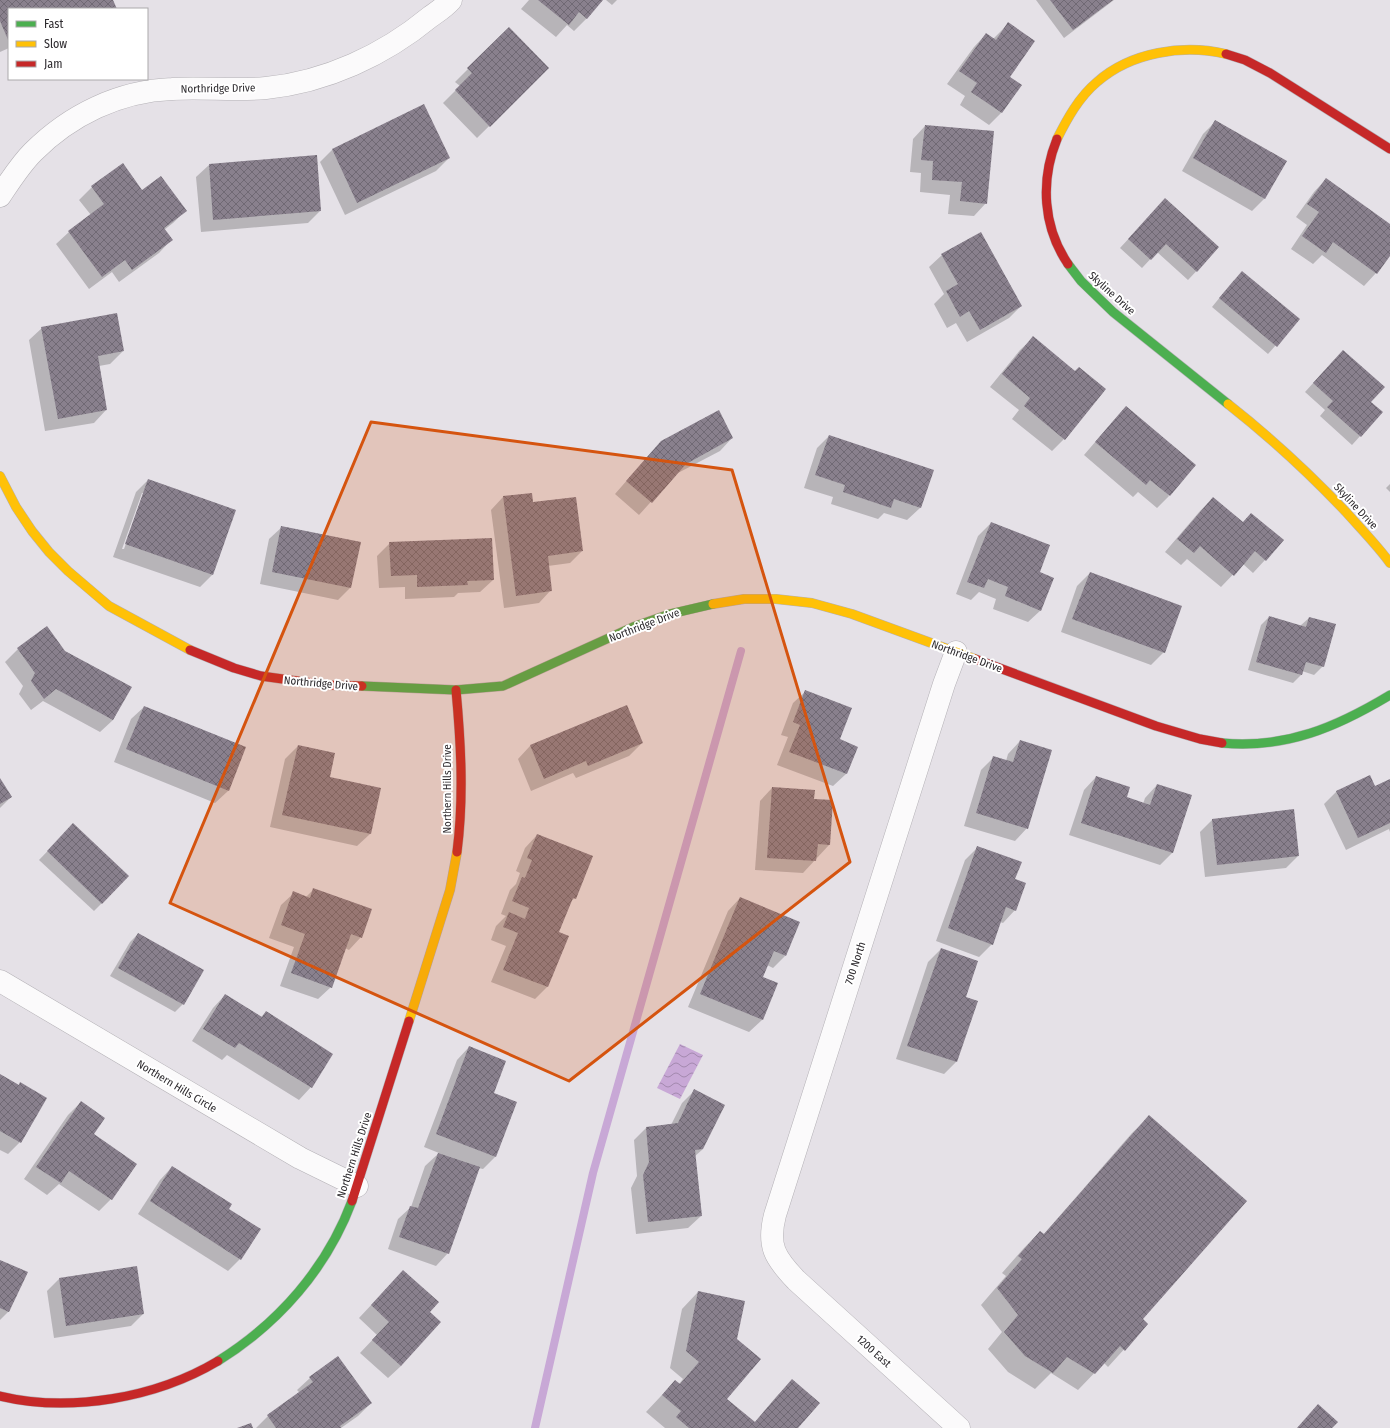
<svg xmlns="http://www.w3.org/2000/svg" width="1390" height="1428" font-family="'Fira Sans Condensed',sans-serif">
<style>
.water{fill:url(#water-waves)}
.shadow{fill:#0003;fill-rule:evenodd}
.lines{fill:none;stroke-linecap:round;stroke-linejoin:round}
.stream{stroke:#c8a8d6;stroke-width:8}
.building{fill:url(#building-cross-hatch)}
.street-casing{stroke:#b4b1b6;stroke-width:23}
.fast-casing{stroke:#b4b1b6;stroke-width:10}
.slow-casing{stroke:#b4b1b6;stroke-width:10}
.jam-casing{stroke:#b4b1b6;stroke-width:10}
.street{stroke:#fbfafb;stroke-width:22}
.fast{stroke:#4caf50;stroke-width:9}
.slow{stroke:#ffc107;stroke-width:9}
.jam{stroke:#c62828;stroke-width:9}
.marked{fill:#d5540f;fill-opacity:0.2;stroke:#d5540f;stroke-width:3;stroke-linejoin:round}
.labels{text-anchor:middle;stroke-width:4;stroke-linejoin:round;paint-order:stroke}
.street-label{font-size:11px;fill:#2c292d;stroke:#fff}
</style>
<defs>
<pattern id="water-waves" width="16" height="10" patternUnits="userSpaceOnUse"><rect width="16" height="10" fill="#c8a8d6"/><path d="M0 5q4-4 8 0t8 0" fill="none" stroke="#a389ae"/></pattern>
<pattern id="building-cross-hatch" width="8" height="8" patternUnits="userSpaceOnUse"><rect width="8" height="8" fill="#89808d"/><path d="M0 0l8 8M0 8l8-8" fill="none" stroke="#706974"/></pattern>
</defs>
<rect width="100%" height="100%" fill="#e5e1e7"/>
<polygon class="water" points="680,1044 703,1055 680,1099 657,1088"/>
<g class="shadow">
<polygon points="0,0 112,0 116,9 9,9 9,48 0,52"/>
<polygon points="529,0 602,0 587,18 574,31 567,25 556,37 521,9"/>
<polygon points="606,0 617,0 612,5"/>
<polygon points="1036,0 1114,0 1064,38"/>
<polygon points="1008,24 1009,77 1021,85 1001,113 989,125 960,105 965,96 947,84 974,47 986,34 993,39"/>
<polygon points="509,28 548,68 477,138 443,103 460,86 455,82"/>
<polygon points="424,106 449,158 436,171 345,215 320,162 332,150"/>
<polygon points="1215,122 1265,198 1252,211 1182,171 1203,134"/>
<polygon points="925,126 986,203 974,216 948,214 950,195 920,192 921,173 910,172 913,139"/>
<polygon points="316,156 320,211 308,223 201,232 196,177 209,165"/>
<polygon points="122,165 142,191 185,211 173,223 164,230 171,240 159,253 119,282 112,272 89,289 56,244 69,232 91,215 79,200 92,187"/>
<polygon points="1326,179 1390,226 1390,255 1376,273 1364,286 1322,255 1313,264 1291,249 1307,225 1296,217 1314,192"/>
<polygon points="1157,208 1218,248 1188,280 1157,252 1142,268 1120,248"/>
<polygon points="942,255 1021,306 1009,318 967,342 956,323 947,328 934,304 944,294 929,267"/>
<polygon points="1234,280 1298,320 1268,354 1212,307"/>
<polygon points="42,328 123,351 110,364 99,366 106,410 94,423 45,431 29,340"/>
<polygon points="1033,338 1075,372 1064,439 1052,451 1012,419 1019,410 990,387 1020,350"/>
<polygon points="1335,359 1370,402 1381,413 1352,445 1320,416 1325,410 1305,392"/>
<polygon points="1126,407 1169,496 1157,508 1138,492 1133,497 1084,455 1114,420"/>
<polygon points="829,436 932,470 920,508 907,520 884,513 878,519 831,504 833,497 804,488 817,448"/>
<polygon points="732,438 720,451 676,474 639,515 615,494 649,455"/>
<path d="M148 480 213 574 200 587 113 557 136 492ZM142 493H144L124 549H122Z"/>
<polygon points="1390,484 1390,492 1386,488"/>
<polygon points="503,497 533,503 582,551 570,563 548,566 551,590 539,603 504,608 491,510"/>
<polygon points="1213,498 1242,523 1265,560 1253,573 1243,564 1221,587 1187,559 1181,565 1165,552 1200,511"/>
<polygon points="991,523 1038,572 1041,610 1028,622 993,609 996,599 979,592 971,600 956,594 978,536"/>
<polygon points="282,527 360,543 350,588 338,600 260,584 269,539"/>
<polygon points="390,543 493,580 480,592 458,593 454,597 405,599 405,587 379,588 377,556"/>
<polygon points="1090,573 1164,652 1151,665 1061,632 1077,586"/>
<polygon points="1269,617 1300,626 1309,618 1323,666 1314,675 1302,671 1301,675 1293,683 1248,670 1261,625"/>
<polygon points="47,628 65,652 130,687 113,720 100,732 43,701 31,710 19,694 23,686 5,662 18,649"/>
<polygon points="806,691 839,740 856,747 846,774 833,786 777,765 788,737 781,735 793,703"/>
<polygon points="626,706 642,743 629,756 576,778 573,773 531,791 518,759 530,746"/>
<polygon points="144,707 245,748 228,791 215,803 114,762 131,719"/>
<polygon points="1020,741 1027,828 1015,841 964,826 981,770 994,757 1006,761 1008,754"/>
<polygon points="298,746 329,778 370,834 357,846 270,827 285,759"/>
<polygon points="1096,777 1125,798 1143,804 1145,798 1157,785 1173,852 1160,865 1069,835 1084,790"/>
<polygon points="0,779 11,797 0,808"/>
<polygon points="1390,780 1390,832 1389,829 1346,850 1324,804 1337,791 1374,787"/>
<polygon points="772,788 813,800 829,845 803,873 755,870 760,801"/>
<polygon points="1212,820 1298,856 1286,868 1205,877 1200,832"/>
<polygon points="65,833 102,903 94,911 39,860"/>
<polygon points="537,835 575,898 570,902 558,933 568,937 547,987 535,999 491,982 506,946 491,940 496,926 506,916 501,914 510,890 516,884 520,873 516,871 525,848"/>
<polygon points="978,847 1014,880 1015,910 1003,923 1000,922 992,944 979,957 936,941 965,860"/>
<polygon points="314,889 361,937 349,950 345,948 331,987 318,999 280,986 294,947 269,938 281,905 294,893 306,897"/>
<polygon points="740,898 785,956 773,968 767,965 762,978 777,984 762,1020 749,1032 688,1007 728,911"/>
<polygon points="138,934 183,1004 175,1012 110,976 130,942"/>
<polygon points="941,949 965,997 977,1002 956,1062 944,1074 896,1059 928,962"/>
<polygon points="225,995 261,1017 266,1012 311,1087 299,1100 227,1055 222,1060 192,1041 213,1008"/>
<polygon points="469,1047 493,1094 516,1102 495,1157 483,1169 478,1168 448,1253 436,1266 388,1249 398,1219 411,1207 425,1166 439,1153 424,1147 457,1060"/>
<polygon points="0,1075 18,1086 20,1084 20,1142 8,1154 0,1150"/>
<polygon points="694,1091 703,1149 694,1157 701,1216 688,1228 636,1234 631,1188 637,1176 634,1140 646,1128 671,1125 682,1103"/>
<polygon points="81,1102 92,1134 111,1199 99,1211 59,1184 47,1195 24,1179 68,1115"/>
<polygon points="1149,1117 1142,1320 1147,1324 1108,1367 1104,1363 1078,1390 1051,1373 1035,1389 1008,1372 988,1349 1002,1332 981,1305 1006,1276 1002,1273 1024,1248 1040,1232 1043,1235 1132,1133"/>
<polygon points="172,1167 240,1259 228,1271 138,1214 160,1180"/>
<polygon points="0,1261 9,1311 0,1320"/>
<polygon points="403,1271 429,1312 401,1366 388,1378 360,1353 377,1335 359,1318"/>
<polygon points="59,1279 143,1314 131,1326 54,1338 47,1291"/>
<polygon points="698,1292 726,1399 754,1423 776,1397 792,1380 797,1428 665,1428 646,1412 675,1381 679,1384 683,1379 670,1368 682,1309"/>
<polygon points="310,1378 371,1403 358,1416 341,1428 256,1428 268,1416 300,1393 297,1390"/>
</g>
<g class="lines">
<polyline class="stream" points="535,1428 593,1173 741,651"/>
</g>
<g class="building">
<polygon points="0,0 113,0 117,9 9,9 9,42 0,21"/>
<polygon points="538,0 603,0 587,19 579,12 569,25"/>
<polygon points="1050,0 1113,0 1073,30"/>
<polygon points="1008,22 1035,41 1010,77 1022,85 1002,113 971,92 977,83 959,71 986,33 996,40"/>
<polygon points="509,27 549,68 490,127 455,90 472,73 467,68"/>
<polygon points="424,104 450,158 357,203 332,149"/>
<polygon points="1215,120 1287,161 1265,199 1193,158"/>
<polygon points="925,125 994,131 987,204 960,201 962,182 932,180 933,161 921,160"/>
<polygon points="317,155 321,211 213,220 209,164"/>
<polygon points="123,163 142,190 161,176 187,211 164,228 173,240 132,270 125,260 102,277 68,231 104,204 91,186"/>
<polygon points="1326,178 1390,224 1390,256 1377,274 1333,242 1326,253 1302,236 1319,212 1307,204"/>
<polygon points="1165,198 1219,247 1197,272 1166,244 1151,260 1128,239"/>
<polygon points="981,232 1022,306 980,330 969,311 960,317 946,291 958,284 941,254"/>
<polygon points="1242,271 1300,319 1277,347 1219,298"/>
<polygon points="117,313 124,351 98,356 107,410 58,419 41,327"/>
<polygon points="1033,336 1075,371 1079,367 1106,389 1065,440 1024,406 1030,398 1002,374"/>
<polygon points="1343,350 1385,387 1371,402 1383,412 1361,437 1327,407 1333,401 1313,383"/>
<polygon points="1126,406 1196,465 1170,496 1150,480 1146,485 1095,442"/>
<polygon points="719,410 733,438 686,464 652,503 626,481 661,441"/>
<polygon points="829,435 934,470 921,508 894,499 891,508 843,492 845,485 815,475"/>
<polygon points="148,479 236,510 213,575 125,544"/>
<polygon points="532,493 533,502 576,497 583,551 548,556 552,591 516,596 503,496"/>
<polygon points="1213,497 1243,522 1251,513 1284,540 1266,561 1255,551 1234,576 1200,546 1194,553 1177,539"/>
<polygon points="991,522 1050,545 1040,572 1054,578 1041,611 1005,596 1008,587 988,579 984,588 967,582"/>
<polygon points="281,526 361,542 351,588 272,572"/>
<polygon points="492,538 494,580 467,581 468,585 417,587 417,575 391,576 389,542"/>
<polygon points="1090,572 1182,606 1165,653 1072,619"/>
<polygon points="1269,616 1306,627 1309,617 1336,624 1324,667 1306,662 1302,675 1256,662"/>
<polygon points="47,626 65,651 132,687 113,720 56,689 44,699 31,681 35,673 17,648"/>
<polygon points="805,690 852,708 840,739 858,747 847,774 789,752 800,725 793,722"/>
<polygon points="627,705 643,743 588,766 586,761 544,779 530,745"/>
<polygon points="144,706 246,747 229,791 126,749"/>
<polygon points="1020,740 1052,750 1028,829 976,813 993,756 1013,762"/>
<polygon points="298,745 335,753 330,777 381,788 371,834 282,815"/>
<polygon points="1370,775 1375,786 1390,779 1390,823 1358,838 1336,791"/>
<polygon points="1096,776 1130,787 1127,797 1150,805 1157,784 1192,795 1173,853 1081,823"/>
<polygon points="0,778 12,797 0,804"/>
<polygon points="772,787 815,790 814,799 833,800 830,845 818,844 816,861 767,858"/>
<polygon points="1294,809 1299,856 1217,865 1212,819"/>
<polygon points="73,823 129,876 102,904 47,851"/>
<polygon points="537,834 593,856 576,899 573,898 559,932 569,936 548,987 503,970 518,933 503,927 509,912 525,919 529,908 512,901 522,877 525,878 532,860 527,858"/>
<polygon points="977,846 1022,862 1015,879 1026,883 1016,911 1006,907 993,945 948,928"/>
<polygon points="313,888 372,909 362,938 351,934 332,988 291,973 305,934 281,925 293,891 310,898"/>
<polygon points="740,897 800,922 786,956 774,951 763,977 778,983 763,1020 700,994"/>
<polygon points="138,933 204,970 184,1005 118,968"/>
<polygon points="941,948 978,961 966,997 978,1001 957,1062 907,1046"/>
<polygon points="225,994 262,1017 266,1011 333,1054 312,1088 239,1043 235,1048 203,1029"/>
<polygon points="469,1046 506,1061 494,1093 517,1102 496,1157 436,1134"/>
<polygon points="0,1074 19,1085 20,1082 47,1098 21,1143 0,1131"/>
<polygon points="694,1089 725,1105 703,1149 695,1150 702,1216 648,1222 643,1175 649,1162 646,1127 678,1123"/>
<polygon points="81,1101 105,1118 94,1134 137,1164 112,1200 69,1171 61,1183 36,1167"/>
<polygon points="1149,1115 1247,1201 1143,1319 1148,1324 1125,1351 1120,1346 1095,1374 1067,1357 1053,1373 1025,1356 1004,1332 1018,1315 997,1288 1022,1259 1018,1256 1040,1231 1044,1234"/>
<polygon points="438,1153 480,1167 449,1254 399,1237 410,1206 418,1208"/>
<polygon points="172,1166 232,1204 229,1209 261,1229 241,1260 150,1201"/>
<polygon points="0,1260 28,1272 9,1312 0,1308"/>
<polygon points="137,1266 144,1314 66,1326 59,1278"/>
<polygon points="403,1270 439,1302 430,1312 441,1322 401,1366 372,1340 389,1322 371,1305"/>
<polygon points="698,1291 745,1301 737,1339 761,1359 727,1399 755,1422 792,1379 820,1403 798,1428 689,1428 676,1417 681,1411 662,1395 675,1380 680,1384 699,1362 686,1351"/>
<polygon points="338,1356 372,1403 340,1426 341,1428 276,1428 267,1415 313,1382 309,1377"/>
<polygon points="1318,1404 1338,1422 1332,1428 1297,1428"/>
<polygon points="251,1423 253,1428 237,1428"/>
</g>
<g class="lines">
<defs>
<g id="street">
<path d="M0 196C10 181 20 165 33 152 70 115 119 91 172 89 203 87 235 91 266 88 326 82 384 55 430 17 437 12 445 7 451 0"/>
<path d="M956 652 944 684 775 1215C767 1246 775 1258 796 1280L959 1428"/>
<polyline points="0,981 300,1158 357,1186"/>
</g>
<g id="fast">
<polyline points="1068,264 1081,281 1113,312 1228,404"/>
<polyline points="362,686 456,690 503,686 633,627 670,614 713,604"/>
<path d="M1222 743C1286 749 1337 727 1390 695"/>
<path d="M218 1361C279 1323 327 1268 352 1201"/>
</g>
<g id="slow">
<path d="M1057 139C1067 119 1079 97 1097 82 1131 52 1183 44 1226 54"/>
<path d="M1228 404C1270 437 1309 473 1346 512 1361 529 1377 545 1390 563"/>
<polyline points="0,476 16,507 32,531 49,552 68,571 109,606 190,650"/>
<polyline points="713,604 744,599 776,599 812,603 852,614 975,659"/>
<polyline points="409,1021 450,890 457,852"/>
</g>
<g id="jam">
<polyline points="1226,54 1245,60 1270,73 1390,149"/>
<path d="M1057 139C1040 181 1043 227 1068 264"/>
<polyline points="190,650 234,668 261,676 326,685 362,686"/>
<polyline points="975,659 1156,726 1200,739 1222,743"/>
<path d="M456 690C461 744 464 798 457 852"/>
<polyline points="352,1201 409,1021"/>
<path d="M0 1396C70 1413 156 1398 218 1361"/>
</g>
</defs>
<use href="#street" class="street-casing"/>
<use href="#fast" class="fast-casing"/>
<use href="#slow" class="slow-casing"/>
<use href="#jam" class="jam-casing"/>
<use href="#street" class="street"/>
<use href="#fast" class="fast"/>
<use href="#slow" class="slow"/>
<use href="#jam" class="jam"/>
</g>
<path class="marked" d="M371 422 732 470 850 862 569 1081 170 903Z"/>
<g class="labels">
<g class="street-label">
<text transform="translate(218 88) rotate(-1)" y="4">Northridge Drive</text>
<text transform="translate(1112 293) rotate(42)" y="4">Skyline Drive</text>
<text transform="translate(1356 506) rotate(47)" y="4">Skyline Drive</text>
<text transform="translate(644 625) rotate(-21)" y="4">Northridge Drive</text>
<text transform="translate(967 656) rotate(20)" y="4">Northridge Drive</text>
<text transform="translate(321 683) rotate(5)" y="4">Northridge Drive</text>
<text transform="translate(447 789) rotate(-90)" y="4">Northern Hills Drive</text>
<text transform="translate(855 963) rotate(-72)" y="4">700 North</text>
<text transform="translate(177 1086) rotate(31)" y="4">Northern Hills Circle</text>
<text transform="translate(354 1155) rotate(-72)" y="4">Northern Hills Drive</text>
<text transform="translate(874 1351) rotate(42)" y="4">1200 East</text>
</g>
</g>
<rect x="8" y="8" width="140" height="72" fill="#ffffff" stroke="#aba9ab"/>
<rect x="16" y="21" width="20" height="6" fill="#4caf50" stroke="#aba9ab"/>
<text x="44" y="28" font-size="12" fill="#2c292d">Fast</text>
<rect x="16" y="41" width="20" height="6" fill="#ffc107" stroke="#aba9ab"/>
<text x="44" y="48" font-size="12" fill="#2c292d">Slow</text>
<rect x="16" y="61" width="20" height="6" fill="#c62828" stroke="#aba9ab"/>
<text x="44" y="68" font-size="12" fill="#2c292d">Jam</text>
</svg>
